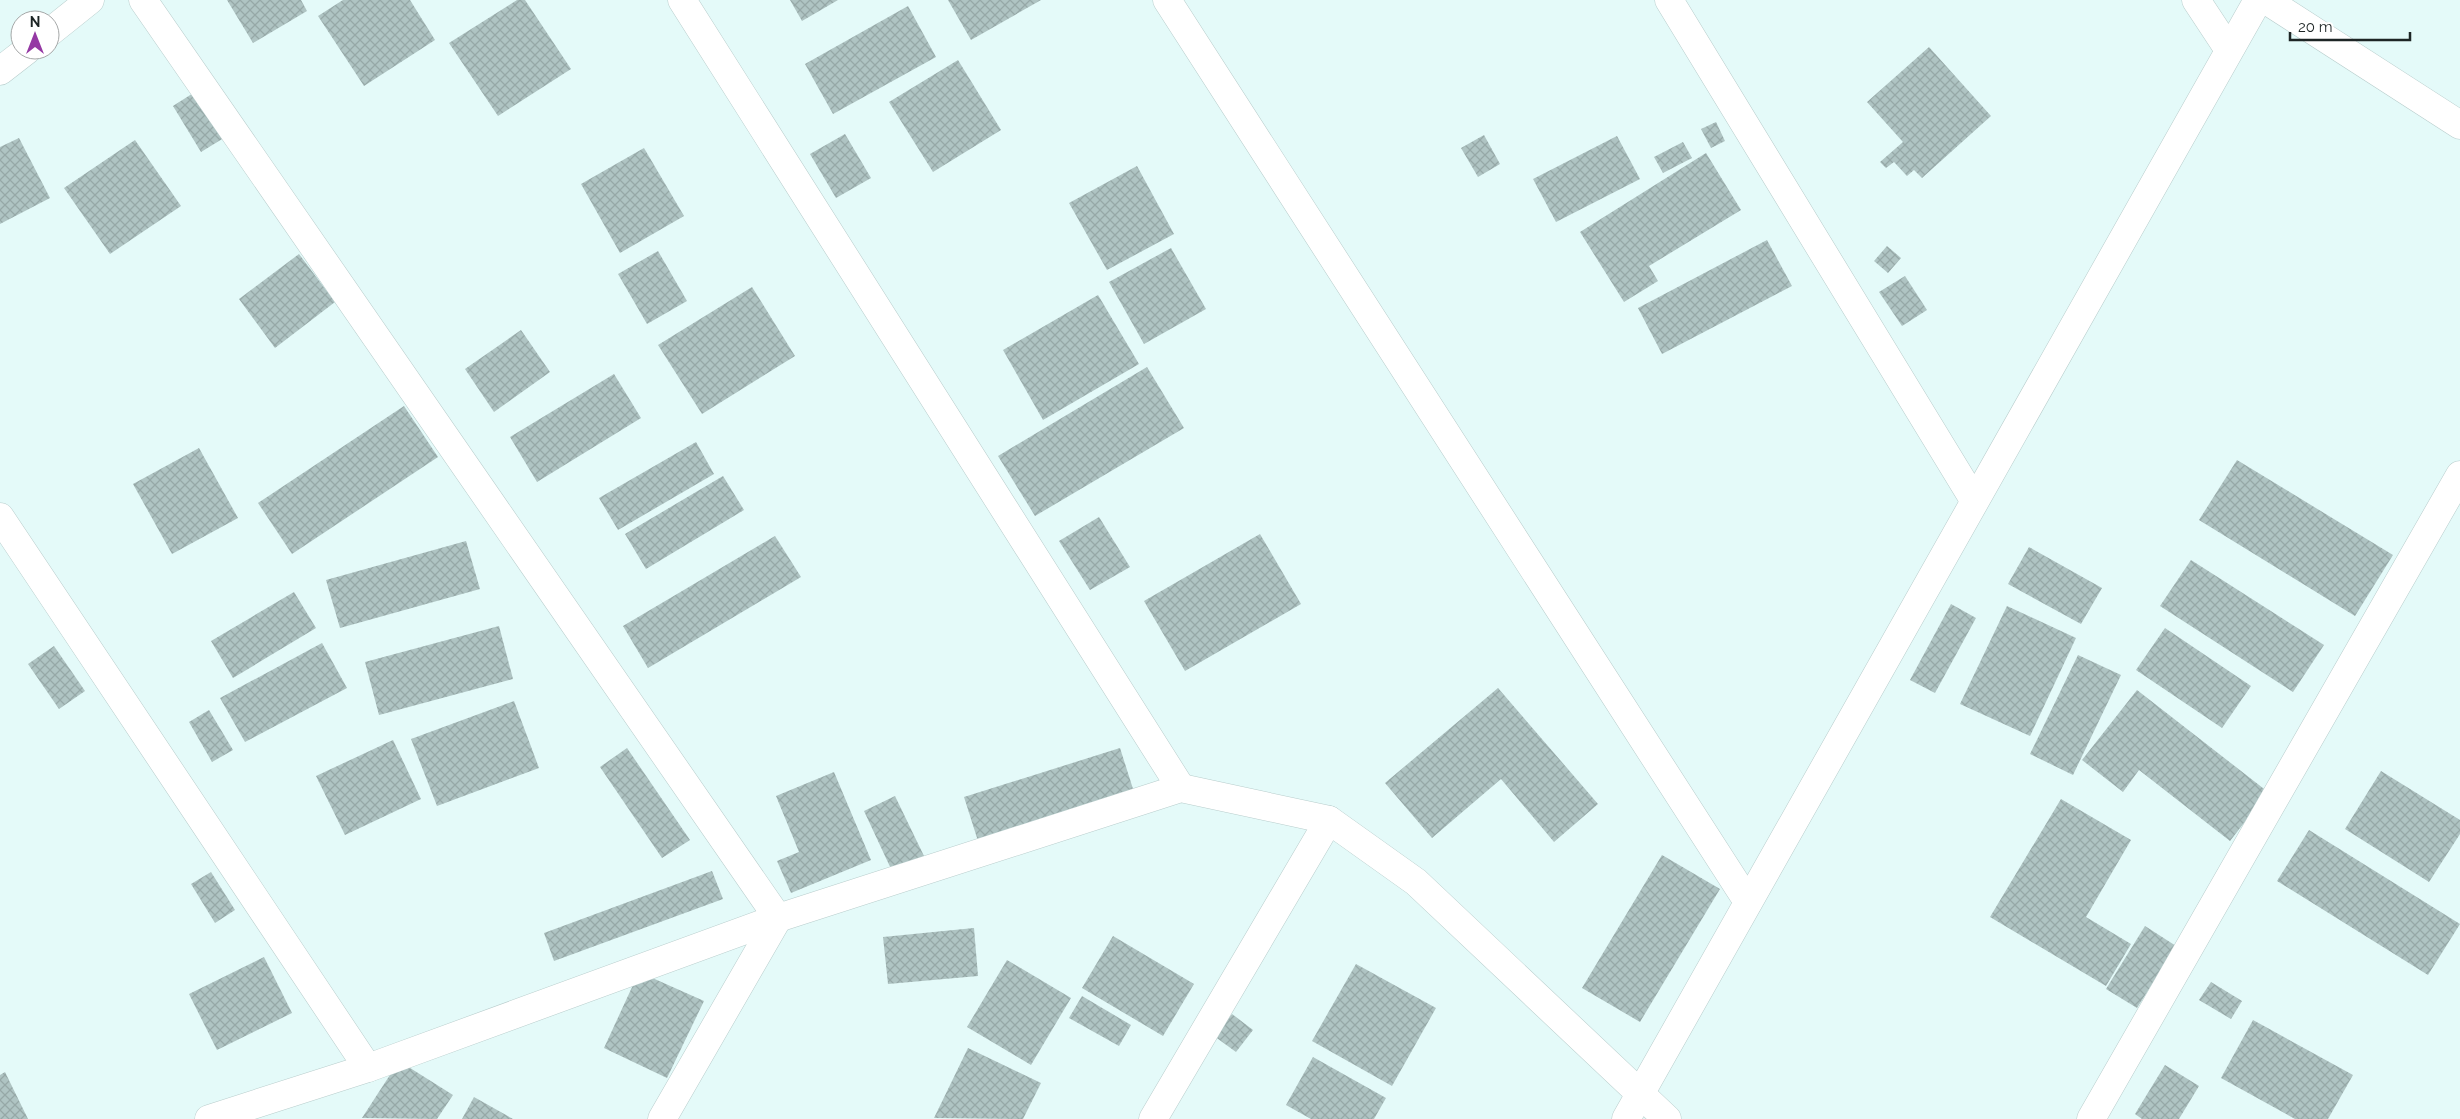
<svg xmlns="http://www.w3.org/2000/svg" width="2460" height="1119" font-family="Raleway,sans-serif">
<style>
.building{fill:url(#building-cross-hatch)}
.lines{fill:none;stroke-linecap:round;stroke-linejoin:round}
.minor-casing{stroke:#b8cdcc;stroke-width:29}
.minor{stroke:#fff;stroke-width:28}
</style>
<defs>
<pattern id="building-cross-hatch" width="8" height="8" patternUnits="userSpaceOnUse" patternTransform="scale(1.25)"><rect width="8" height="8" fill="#afc4c3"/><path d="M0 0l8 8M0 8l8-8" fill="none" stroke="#96a8a7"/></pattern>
</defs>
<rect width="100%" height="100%" fill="#e4faf9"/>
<g class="building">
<polygon points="227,0 301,0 307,11 253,43"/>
<polygon points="343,0 410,0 435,40 364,86 318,16"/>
<polygon points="517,0 525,0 571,69 498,116 449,43"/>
<polygon points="790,0 838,0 802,21"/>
<polygon points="948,0 1041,0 971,40"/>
<polygon points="908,6 936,57 833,114 805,64"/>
<polygon points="1929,47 1991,116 1922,178 1914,170 1907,176 1894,162 1886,168 1880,162 1903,142 1867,102"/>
<polygon points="958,60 1001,130 933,172 889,102"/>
<polygon points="198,90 227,136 201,152 173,106"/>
<polygon points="1716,122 1725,141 1711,148 1701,129"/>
<polygon points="845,134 871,178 836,198 810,154"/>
<polygon points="1484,135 1500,164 1478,177 1461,148"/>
<polygon points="1617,136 1640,179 1556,222 1533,179"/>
<polygon points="19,138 50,198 0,224 0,147"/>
<polygon points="135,140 181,206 110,254 64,188"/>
<polygon points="1683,142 1692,158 1663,173 1654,157"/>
<polygon points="644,148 684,216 620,253 581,184"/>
<polygon points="1706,153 1741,210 1649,266 1658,281 1624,302 1580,232"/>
<polygon points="1137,166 1174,234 1107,270 1069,203"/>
<polygon points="1767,240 1792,286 1662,354 1638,308"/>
<polygon points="1887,246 1901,258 1888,273 1874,261"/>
<polygon points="1171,248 1206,309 1144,344 1109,282"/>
<polygon points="658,251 687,301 647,324 618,274"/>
<polygon points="299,254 335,302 275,348 239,299"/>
<polygon points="1905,276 1927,310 1902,326 1879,292"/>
<polygon points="752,287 795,356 702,414 658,345"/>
<polygon points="1098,295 1139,364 1043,420 1003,350"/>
<polygon points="521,330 550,372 494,412 465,369"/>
<polygon points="1147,367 1184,428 1035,516 998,456"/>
<polygon points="614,374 641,418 537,482 510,437"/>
<polygon points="404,406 438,457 292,554 258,503"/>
<polygon points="696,442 714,474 618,530 599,498"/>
<polygon points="199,448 238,518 172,554 133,484"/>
<polygon points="2237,460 2393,555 2355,616 2199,520"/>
<polygon points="723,476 744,510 646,569 625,534"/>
<polygon points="1099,517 1130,567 1090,590 1059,541"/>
<polygon points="1260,534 1301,604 1185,671 1144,601"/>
<polygon points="775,536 801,577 648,668 623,626"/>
<polygon points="466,541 480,589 340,628 326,580"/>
<polygon points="2029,547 2102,588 2081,624 2008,584"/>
<polygon points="2191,560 2324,645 2293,692 2160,606"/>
<polygon points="294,592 316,628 233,678 211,641"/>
<polygon points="1951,604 1976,618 1935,693 1910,680"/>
<polygon points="2007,606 2076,638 2030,736 1960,704"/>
<polygon points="499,626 513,679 379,715 365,662"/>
<polygon points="2165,628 2251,686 2222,728 2136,670"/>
<polygon points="322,643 347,688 245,742 220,698"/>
<polygon points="54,646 85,691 59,709 28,664"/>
<polygon points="2078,655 2121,675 2073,775 2030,754"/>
<polygon points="1498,688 1598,804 1554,842 1501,779 1432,838 1385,783"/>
<polygon points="2137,690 2268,792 2230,841 2139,770 2123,792 2082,760"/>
<polygon points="514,701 539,768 437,806 411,739"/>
<polygon points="209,710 233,750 212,762 189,722"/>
<polygon points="393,740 421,799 345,835 316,776"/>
<polygon points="627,748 690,840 662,858 600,767"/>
<polygon points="1120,748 1134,792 978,841 964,797"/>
<polygon points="2381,771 2460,820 2460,834 2429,882 2345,829"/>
<polygon points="834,772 871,860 791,893 777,861 799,852 776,796"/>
<polygon points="895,796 924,856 892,871 864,811"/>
<polygon points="2061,799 2131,840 2086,917 2131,944 2106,986 1990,917"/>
<polygon points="2309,830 2460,924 2428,975 2277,881"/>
<polygon points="1662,855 1720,889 1640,1022 1582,988"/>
<polygon points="712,871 723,899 554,961 544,933"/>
<polygon points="211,872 235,910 215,923 191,884"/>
<polygon points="2145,926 2176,946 2137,1008 2106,989"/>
<polygon points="974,928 978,976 888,984 883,937"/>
<polygon points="1113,936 1194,984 1163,1036 1082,988"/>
<polygon points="264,957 292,1013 217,1050 189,994"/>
<polygon points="1007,960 1071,998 1031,1065 967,1027"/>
<polygon points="1356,964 1436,1008 1392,1086 1312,1041"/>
<polygon points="639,972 704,1001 667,1078 604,1048"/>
<polygon points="2211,982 2242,1001 2231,1019 2199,1000"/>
<polygon points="1082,996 1131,1025 1119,1046 1069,1018"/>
<polygon points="1232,1014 1253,1030 1236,1052 1214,1036"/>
<polygon points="2253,1020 2353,1075 2328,1119 2295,1119 2221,1078"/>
<polygon points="968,1048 1041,1083 1023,1119 934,1118"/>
<polygon points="1313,1057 1386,1098 1374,1119 1311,1119 1286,1105"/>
<polygon points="399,1061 453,1095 437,1119 362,1118"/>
<polygon points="2165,1065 2199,1086 2179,1119 2142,1119 2135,1114"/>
<polygon points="5,1072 28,1119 0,1119 0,1075"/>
<polygon points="474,1097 513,1119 462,1119"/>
</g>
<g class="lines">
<defs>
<g id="minor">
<polyline points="143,0 778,918 662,1119"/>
<polyline points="682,0 1181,788"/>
<polyline points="1167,0 1748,902"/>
<polyline points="1669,0 1974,500"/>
<polyline points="2196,0 2229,50"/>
<polyline points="2266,0 2460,125"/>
<polyline points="50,32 90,0"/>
<polyline points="0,71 27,50"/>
<polyline points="0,517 368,1068"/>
<polyline points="209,1119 368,1068 778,918 1181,788 1329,820 1416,882 1667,1119"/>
<polyline points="1153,1119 1329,820"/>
<polyline points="1626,1119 2258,0"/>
<polyline points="2091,1119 2460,475"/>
</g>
</defs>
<use href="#minor" class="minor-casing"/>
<use href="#minor" class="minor"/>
</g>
<g transform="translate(35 35)"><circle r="24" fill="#ffffff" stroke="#a5a8a8"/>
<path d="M0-4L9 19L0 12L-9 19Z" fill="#9539a4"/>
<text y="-8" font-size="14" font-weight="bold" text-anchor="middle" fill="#1d2525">N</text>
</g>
<path d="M2290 32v8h120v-8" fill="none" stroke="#1d2525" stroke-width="2.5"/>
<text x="2298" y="32" font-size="15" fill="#1d2525" stroke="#ffffff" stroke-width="4" paint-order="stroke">20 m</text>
</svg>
